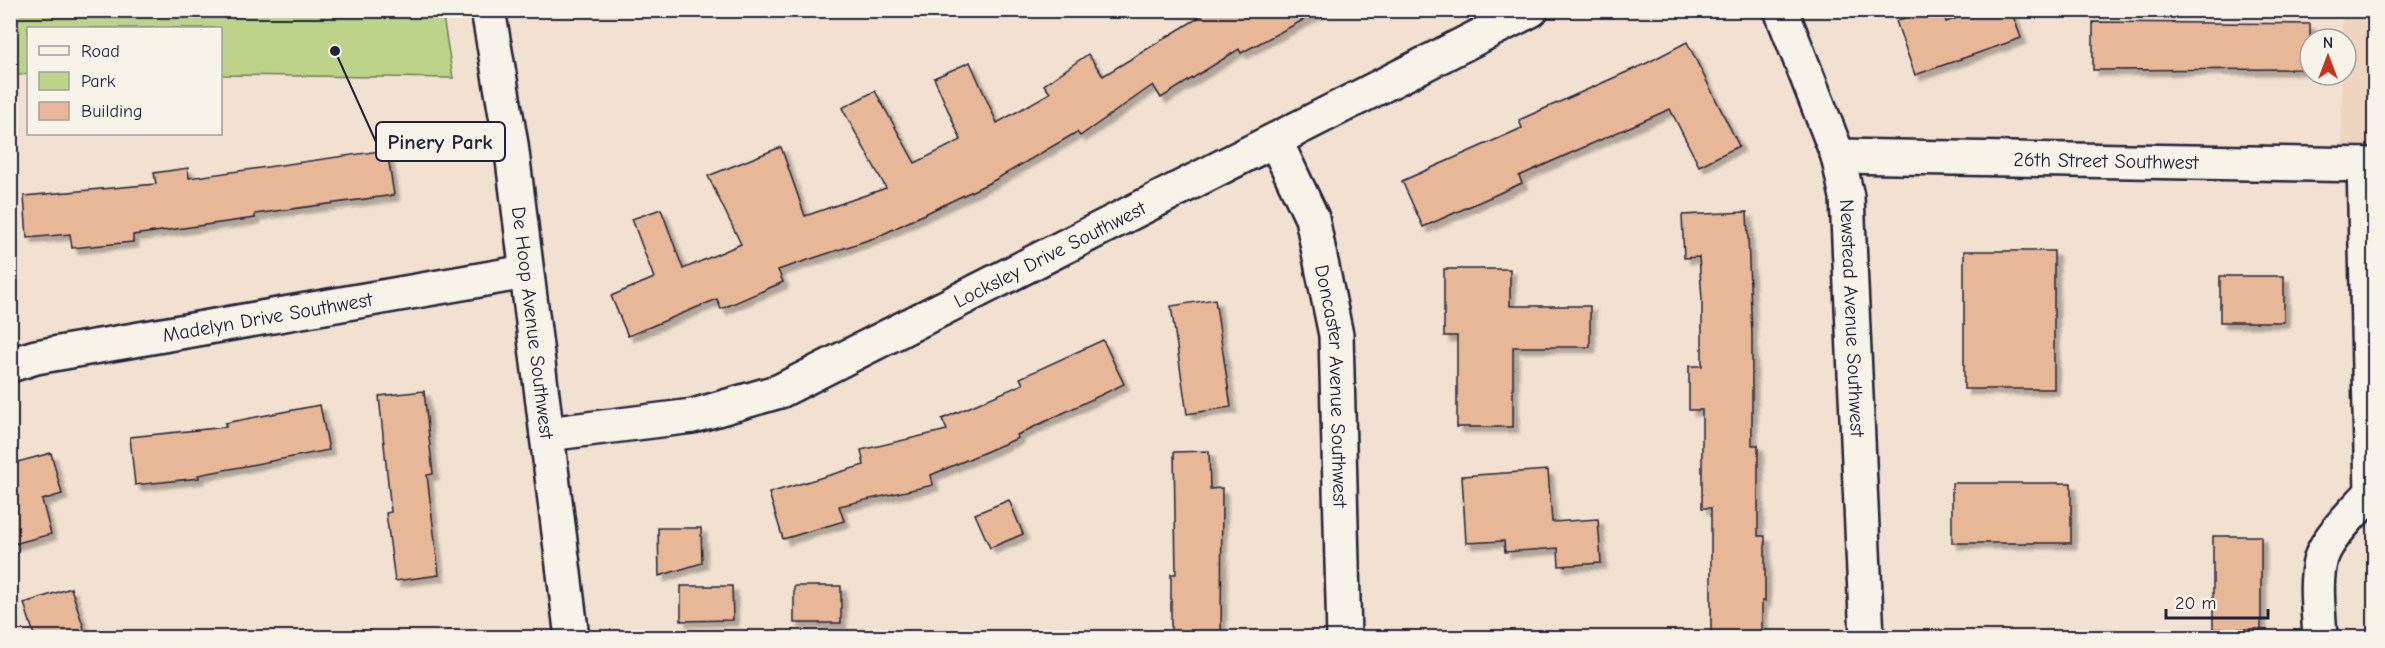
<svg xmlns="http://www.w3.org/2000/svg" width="2385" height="648" font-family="'Comic Neue',sans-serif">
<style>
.built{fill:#efd4bf}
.green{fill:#bcd389;stroke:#6f7a62;stroke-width:1.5}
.building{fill:#e7b797;stroke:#22223b;stroke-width:1.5;filter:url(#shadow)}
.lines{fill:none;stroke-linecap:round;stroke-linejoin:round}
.minor-casing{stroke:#22223b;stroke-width:38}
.minor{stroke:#f7f3e8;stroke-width:33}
.labels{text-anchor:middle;stroke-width:5;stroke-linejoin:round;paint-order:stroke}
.street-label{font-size:20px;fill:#22223b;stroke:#f7f3e8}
.leader{fill:none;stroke:#22223b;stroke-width:2}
.callout-dot{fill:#22223b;stroke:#f7f3e8;stroke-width:2}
.callout{fill:#f7f3e8;stroke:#22223b;stroke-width:2}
.callout-label{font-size:21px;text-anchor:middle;font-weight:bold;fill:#22223b}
</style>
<defs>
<filter id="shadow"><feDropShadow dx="5.5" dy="5.5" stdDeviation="1.5" flood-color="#0004"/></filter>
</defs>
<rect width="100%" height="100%" fill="#f2e1d0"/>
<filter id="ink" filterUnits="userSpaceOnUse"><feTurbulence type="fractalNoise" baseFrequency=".0167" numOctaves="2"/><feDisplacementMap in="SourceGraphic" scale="12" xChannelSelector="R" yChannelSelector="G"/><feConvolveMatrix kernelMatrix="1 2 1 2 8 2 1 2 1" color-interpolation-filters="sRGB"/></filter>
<g filter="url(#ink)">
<polygon class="built" points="2342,11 2374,11 2374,165 2342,165 2342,75 2346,75 2346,39 2342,39"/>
<polygon class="green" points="442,11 453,78 221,75 220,28 28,28 28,74 11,76 11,11"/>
<g class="building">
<polygon points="1211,10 1322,10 1241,53 1239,49 1161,98 1153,85 1080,136 1077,132 993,181 877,237 778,270 783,282 721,309 717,299 628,336 611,296 654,278 632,219 661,209 683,269 741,244 708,176 781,147 805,216 886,188 842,108 875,91 915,163 961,140 934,78 970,62 997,123 1050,93 1044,85 1088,54 1103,76"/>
<polygon points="1926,10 1942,10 1946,22 1980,10 2011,10 2021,38 1915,75 1896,21"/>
<polygon points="2093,22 2310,24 2310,69 2093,70"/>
<polygon points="1687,42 1739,146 1699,166 1670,109 1519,176 1522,183 1423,227 1402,181 1522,128 1519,120 1647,63"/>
<polygon points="387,150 394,195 255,214 255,218 133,235 133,242 72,248 70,234 27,238 24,196 156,184 154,173 188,168 189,178"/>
<polygon points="1747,212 1752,335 1752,445 1758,445 1758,536 1765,536 1765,601 1762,601 1762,638 1711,638 1711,508 1702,508 1702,410 1689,410 1689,366 1702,366 1702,299 1699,257 1684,258 1682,215"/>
<rect x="1964" y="251" width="90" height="138"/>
<polygon points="1444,269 1510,269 1510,306 1590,306 1590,347 1513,347 1513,427 1457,427 1457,336 1444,336"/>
<rect x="2220" y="276" width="64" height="46"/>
<polygon points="1215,299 1231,407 1187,414 1171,306"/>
<polygon points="1103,340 1124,384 1017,435 1018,438 931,475 933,485 839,506 844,521 783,539 769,493 864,465 861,450 947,430 942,419 1023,384 1020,378"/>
<polygon points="424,391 433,474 427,475 439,575 395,581 386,513 391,512 379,396"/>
<polygon points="320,405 329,450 198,475 199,478 135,485 130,437 226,427 225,423"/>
<polygon points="1209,451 1210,489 1222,488 1221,638 1171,638 1171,574 1176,574 1174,452"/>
<polygon points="51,453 62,494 42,500 51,534 10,545 10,464"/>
<polygon points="1548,470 1552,522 1598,519 1601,563 1559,566 1558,548 1505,552 1504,541 1466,543 1462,476"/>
<rect x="1952" y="483" width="119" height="60"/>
<polygon points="1009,500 1023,534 990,548 975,514"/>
<polygon points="658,528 701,528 702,563 659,576"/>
<rect x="2213" y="536" width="48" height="93"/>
<polygon points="681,586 732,586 733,620 681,621"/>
<rect x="794" y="586" width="47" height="37"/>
<polygon points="71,588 87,638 35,638 24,603"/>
</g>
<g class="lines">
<defs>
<g id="minor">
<path id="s1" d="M488 10 511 144 572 638"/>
<path id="s2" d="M1781 10 1838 156 1847 197 1867 638"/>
<path id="s3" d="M1276 142 1312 218 1336 335 1344 638"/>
<path id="s4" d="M1838 156 2374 165"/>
<path id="s5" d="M10 365 36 357 526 272"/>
<path id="s6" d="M547 434 693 416 780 391 1531 10"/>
<path d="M2320 638C2319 612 2314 583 2321 558 2327 537 2357 509 2372 492L2364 165"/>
</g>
</defs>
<use href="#minor" class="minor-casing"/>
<use href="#minor" class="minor"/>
</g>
</g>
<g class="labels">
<g class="street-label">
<text dy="7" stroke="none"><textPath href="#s4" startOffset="268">26th Street Southwest</textPath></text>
<text dy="7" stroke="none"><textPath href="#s6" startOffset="540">Locksley Drive Southwest</textPath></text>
<text dy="7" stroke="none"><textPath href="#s5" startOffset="262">Madelyn Drive Southwest</textPath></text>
<text dy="7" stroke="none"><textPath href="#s2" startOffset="320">Newstead Avenue Southwest</textPath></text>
<text dy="7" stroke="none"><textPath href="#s1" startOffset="316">De Hoop Avenue Southwest</textPath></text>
<text dy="7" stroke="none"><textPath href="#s3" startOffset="254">Doncaster Avenue Southwest</textPath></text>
</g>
</g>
<path class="leader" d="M335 51L376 142"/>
<circle class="callout-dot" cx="335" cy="51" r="6"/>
<rect class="callout" x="376" y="122" width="129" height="39" rx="6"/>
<g class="callout-label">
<text x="440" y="149">Pinery Park</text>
</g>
<rect width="2385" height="648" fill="none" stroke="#f7f3e8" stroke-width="36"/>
<rect x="18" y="18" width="2349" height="612" fill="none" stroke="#22223b" stroke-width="2" filter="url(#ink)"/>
<rect x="27" y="27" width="195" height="108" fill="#f7f3e8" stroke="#a29fa3" stroke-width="1.5"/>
<rect x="39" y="46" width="30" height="9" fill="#f7f3e8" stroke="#a29fa3" stroke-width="1.5"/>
<text x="81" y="57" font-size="18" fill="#22223b">Road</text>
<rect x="39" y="72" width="30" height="18" fill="#bcd389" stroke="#a29fa3" stroke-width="1.5"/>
<text x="81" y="87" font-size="18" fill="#22223b">Park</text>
<rect x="39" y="102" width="30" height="18" fill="#e7b797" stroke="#a29fa3" stroke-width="1.5"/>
<text x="81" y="117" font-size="18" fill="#22223b">Building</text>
<g transform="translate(2328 57)"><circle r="28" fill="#f7f3e8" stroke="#a29fa3" stroke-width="1.5"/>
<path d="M0-4.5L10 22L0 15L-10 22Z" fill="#c8321e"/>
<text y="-9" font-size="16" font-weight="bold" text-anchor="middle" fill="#22223b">N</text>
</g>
<path d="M2166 609v9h102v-9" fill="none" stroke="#22223b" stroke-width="3"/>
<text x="2175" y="609" font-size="18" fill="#22223b" stroke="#f7f3e8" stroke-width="4.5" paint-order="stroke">20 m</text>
</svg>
